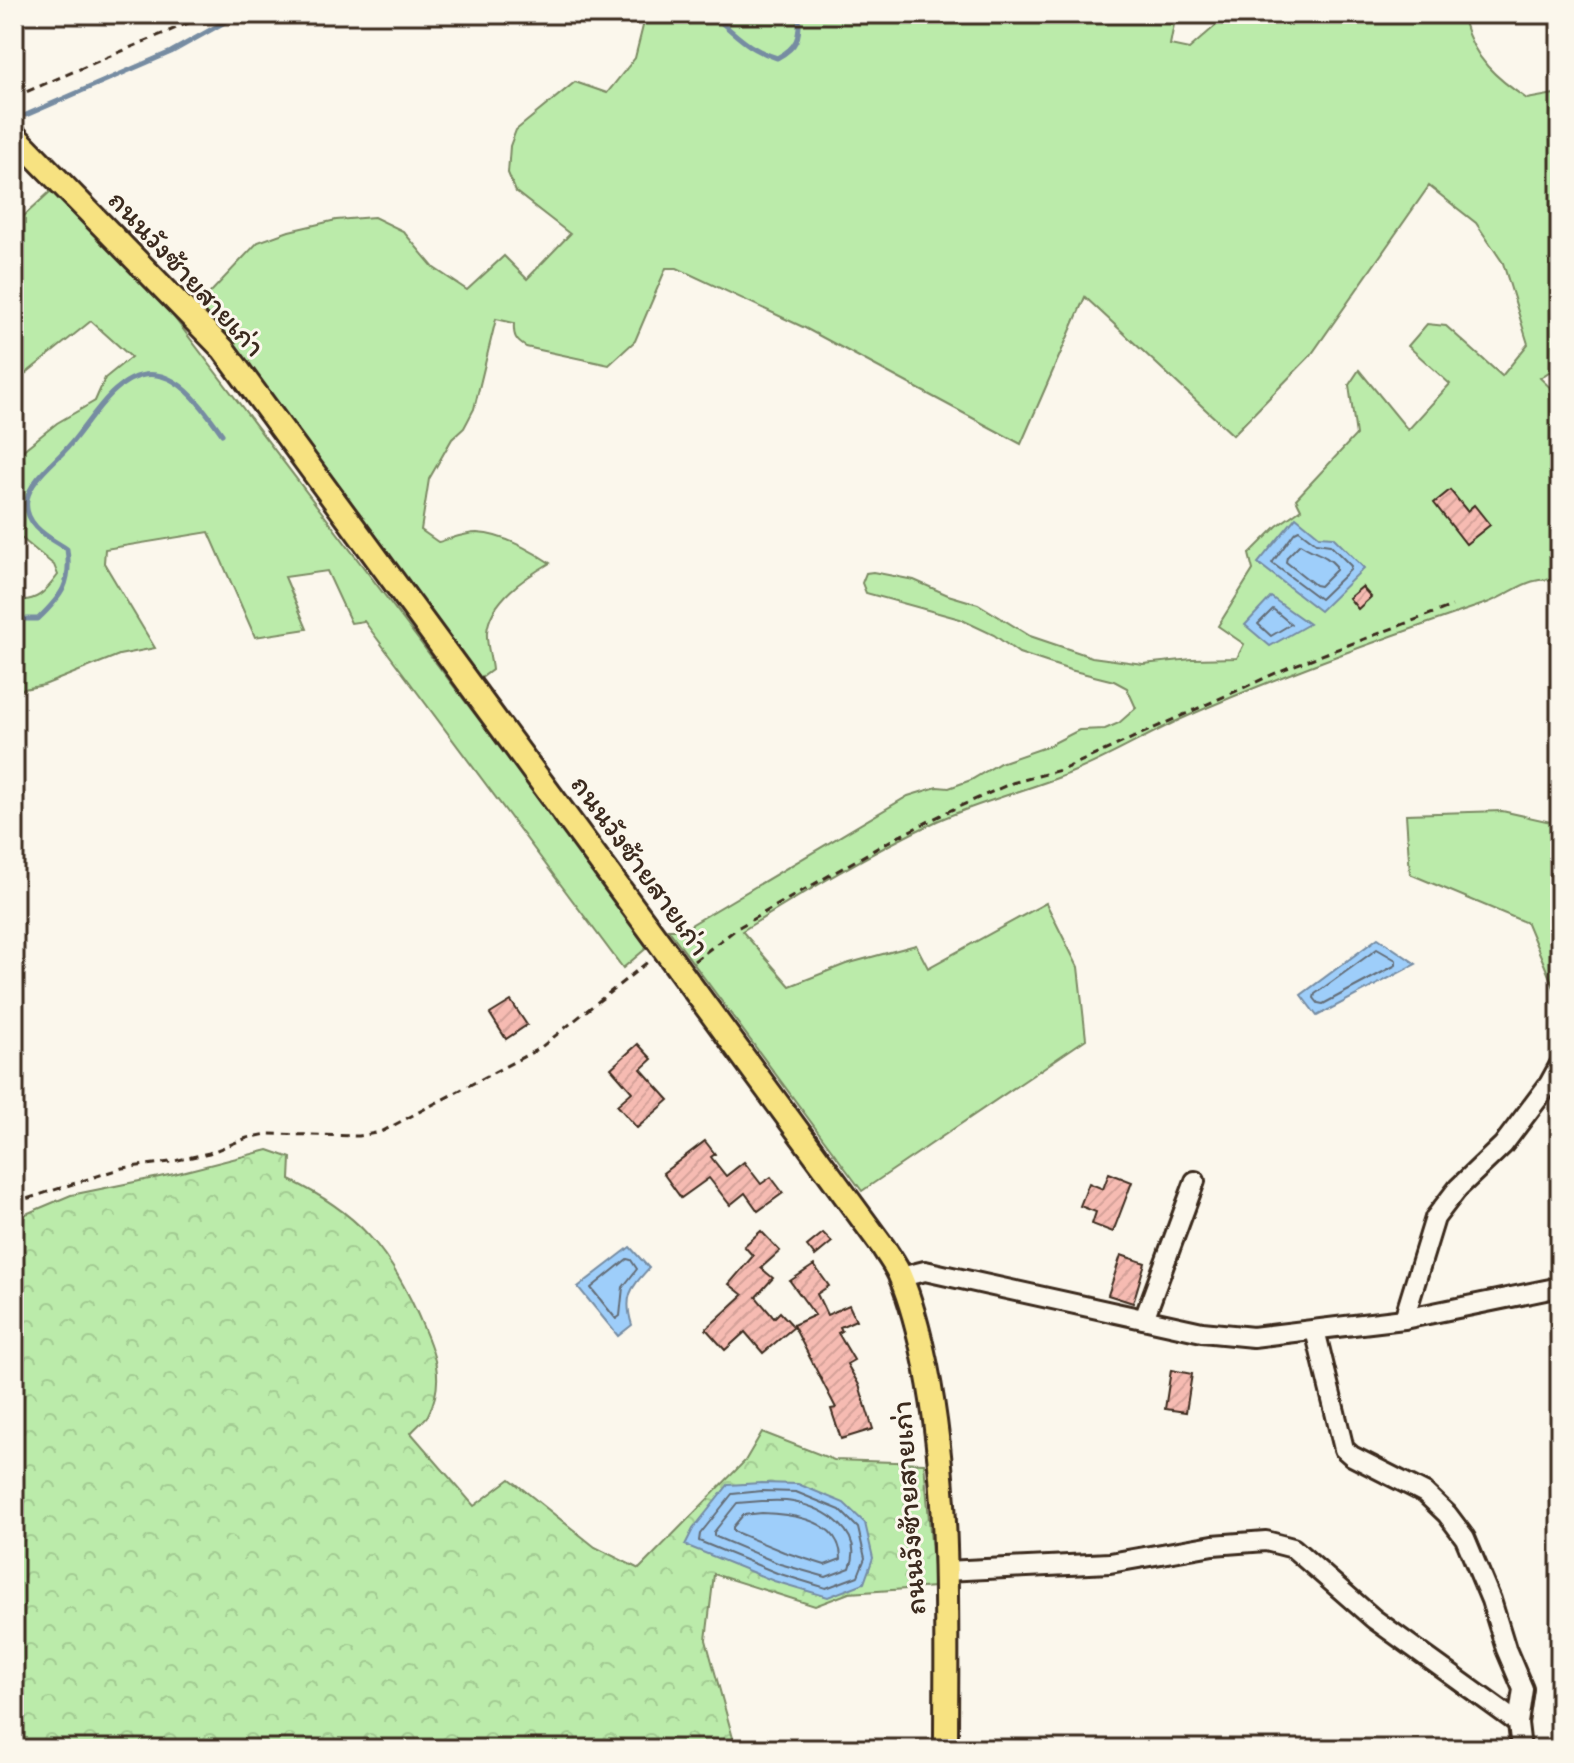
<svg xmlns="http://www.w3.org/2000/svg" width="1574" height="1763" font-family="Itim,'Playpen Sans Thai',sans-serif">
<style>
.green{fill:#bbebaa;stroke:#7b8a64;stroke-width:2}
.forest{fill:url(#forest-crowns);stroke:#7b8a64;stroke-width:2}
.water{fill:#9ecefa;stroke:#768ca2;stroke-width:2}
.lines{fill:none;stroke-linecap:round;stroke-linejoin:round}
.shore{stroke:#636c76;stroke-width:2}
.stream{stroke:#768ca2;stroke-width:5}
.building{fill:url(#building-hatch);stroke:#3b2a1e;stroke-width:2}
.minor-casing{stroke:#3b2a1e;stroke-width:24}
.major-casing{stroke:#3b2a1e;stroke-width:28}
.path{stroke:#3b2a1e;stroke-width:3;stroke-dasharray:8 6;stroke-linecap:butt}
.minor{stroke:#fbf7ec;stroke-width:18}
.major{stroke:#f7e281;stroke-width:22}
.labels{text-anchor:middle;stroke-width:6;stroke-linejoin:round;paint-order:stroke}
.street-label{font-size:30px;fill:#3b2a1e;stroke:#fbf7ec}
</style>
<defs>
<pattern id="forest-crowns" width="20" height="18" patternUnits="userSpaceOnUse" patternTransform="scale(2)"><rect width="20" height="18" fill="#bbebaa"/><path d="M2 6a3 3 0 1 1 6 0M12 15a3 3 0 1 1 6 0" fill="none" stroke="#a2ca92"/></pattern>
<pattern id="building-hatch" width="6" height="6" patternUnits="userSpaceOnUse" patternTransform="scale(2)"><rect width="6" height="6" fill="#f6bbb2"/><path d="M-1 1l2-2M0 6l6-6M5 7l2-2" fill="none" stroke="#d4a199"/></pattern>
</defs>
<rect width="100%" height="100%" fill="#fbf7ec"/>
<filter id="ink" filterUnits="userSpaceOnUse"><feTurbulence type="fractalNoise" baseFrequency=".0125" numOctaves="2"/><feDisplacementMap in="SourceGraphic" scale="16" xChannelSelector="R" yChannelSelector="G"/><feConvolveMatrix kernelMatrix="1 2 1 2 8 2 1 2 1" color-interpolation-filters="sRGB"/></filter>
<g filter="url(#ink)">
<g class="green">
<path d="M646 14H1176L1170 45 1189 49 1229 14H1467L1464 22C1474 59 1496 78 1527 99L1560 93V371L1549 372 1540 378 1560 397V581C1527 574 1515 593 1487 603 1386 637 1285 673 1188 716 1147 734 1109 758 1068 774 1024 791 980 802 937 821 869 853 805 892 742 931L790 986 846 964 916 945 928 968 1046 903 1078 967 1086 1039 862 1191 668 929H684L908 796 937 787 949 788 971 780 1000 763 1046 747 1079 730 1105 729 1119 723 1136 708 1127 688 1114 681 1070 670 1019 653 994 635 960 619 866 593 862 583 866 573 873 572 914 580 948 595 978 604 1030 636 1092 657 1143 664 1192 659 1237 658 1244 644 1218 626 1253 570 1249 554 1277 526 1301 509 1296 499 1356 435 1349 385 1359 370 1408 430 1450 384 1408 346 1427 324 1446 326 1502 376 1528 344 1503 263 1476 223 1429 186 1311 355 1233 435 1085 297 1021 444 805 328 677 268H666L635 341 609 365 526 347C516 341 513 336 514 323L496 319 474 409 464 428 452 439 429 479 421 530 438 542C450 539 465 533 477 533 503 534 529 549 550 563 526 577 490 600 487 632 486 643 491 658 492 670L477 681 193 303 210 293 258 242 289 231 336 220 374 217 403 231 434 268 467 290 504 256 527 279 570 234 516 192 508 173 510 146 516 130 575 82 607 93 635 58Z"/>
<path d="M52 190 157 295 650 945 623 968 364 621 351 623 327 571 285 577 307 629 255 637 209 532 105 549 104 563 155 648 119 655 44 685 14 691V599C36 604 46 591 58 575L54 565 14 532V461L17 455 57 423 95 401 105 378 131 357 91 321 14 383V225Z"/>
<polygon points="1502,811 1560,824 1560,1002 1527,923 1410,874 1406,814"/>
</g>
<path class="forest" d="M268 1150 291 1158 290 1180C357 1212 388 1248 418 1315 433 1350 447 1378 428 1415 424 1421 416 1427 411 1433L474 1506 510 1479 595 1547 639 1569 745 1461 762 1432 834 1460 924 1463 935 1587 849 1593 815 1606 714 1574 706 1640 736 1749H14V1219L71 1195 174 1174Z"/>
<g class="water">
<polygon points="1296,517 1319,536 1333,537 1364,568 1320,611 1258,563"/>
<polygon points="1271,597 1309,624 1270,646 1245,625"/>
<polygon points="1378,938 1416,964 1317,1016 1301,995"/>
<path d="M630 1247 649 1268C631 1288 623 1296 632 1325L618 1336 578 1287Z"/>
<polygon points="761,1483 798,1484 844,1503 865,1523 873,1558 864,1583 828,1597 774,1581 685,1545 693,1529 728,1485"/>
</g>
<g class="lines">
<g class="shore">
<polygon points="1299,530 1316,543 1330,545 1351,566 1350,570 1320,599 1272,563 1295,532"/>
<path d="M1300 544C1313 553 1326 554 1336 566V570L1320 586 1315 585 1286 562 1287 557Z"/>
<polygon points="1273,609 1291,624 1271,636 1258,624"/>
<polygon points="1377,949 1396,960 1396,965 1323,1004 1318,1003 1314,998 1315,994"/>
<polygon points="627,1259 631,1260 637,1269 623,1287 620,1316 616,1319 591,1288"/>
<polygon points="762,1491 796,1492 840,1510 858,1528 865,1558 858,1576 826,1588 777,1573 699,1541 700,1534 732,1494"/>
<path d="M762 1501C772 1501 784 1500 793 1502 825 1508 865 1532 850 1568L826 1577 780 1564 714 1536V1532L737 1503Z"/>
<path d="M762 1513C793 1514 841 1520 841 1559L825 1565 784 1552 733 1531V1527L743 1515Z"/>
</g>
<g class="stream">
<path d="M710 14C737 33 743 47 777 58 798 47 800 37 799 14"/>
<polyline points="26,115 171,52 239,14"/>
<path d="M14 619H38C62 596 72 583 67 549 50 538 23 525 27 500 30 480 56 461 68 447 83 430 95 410 111 394 159 347 194 394 222 434"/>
</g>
</g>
<g class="building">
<polygon points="1450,490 1467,511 1474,505 1490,525 1466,544 1434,503"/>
<polygon points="1362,587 1371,597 1358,609 1349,598"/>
<polygon points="511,1001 527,1025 506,1039 490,1014"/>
<polygon points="638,1044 652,1059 641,1069 669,1100 637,1128 617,1105 632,1092 611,1068"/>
<polygon points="705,1141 715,1154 711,1157 726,1176 744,1162 761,1184 771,1177 783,1193 758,1211 745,1193 730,1205 709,1178 681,1198 663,1173"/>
<polygon points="1109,1173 1132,1182 1113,1232 1092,1224 1096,1212 1080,1206 1089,1183 1103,1189"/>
<polygon points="761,1231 780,1251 761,1268 773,1278 756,1297 774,1318 780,1312 794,1327 763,1353 745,1332 725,1350 706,1329 743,1295 729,1284 753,1256 744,1246"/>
<polygon points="823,1233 832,1242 815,1256 807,1246"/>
<polygon points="1121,1255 1145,1263 1133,1303 1108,1295"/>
<polygon points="814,1265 829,1286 817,1294 827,1315 849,1305 856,1320 840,1327 842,1331 838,1333 854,1360 847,1364 859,1385 873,1429 841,1439 831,1409 836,1408 793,1325 815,1315 790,1281"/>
<polygon points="1171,1370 1192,1374 1186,1412 1165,1409"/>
</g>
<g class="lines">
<defs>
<g id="minor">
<polyline points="901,1277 925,1271 1202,1332 1253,1337 1404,1319 1560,1287"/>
<polyline points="1144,1319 1195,1181"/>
<polyline points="1404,1319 1435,1218 1458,1188 1503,1145 1549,1084 1560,1064"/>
<polyline points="1315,1330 1344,1449 1352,1456 1425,1493 1447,1514 1465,1538 1491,1600 1506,1649 1523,1689 1518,1723 1521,1749"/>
<polyline points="945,1571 1110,1563 1213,1545 1266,1541 1293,1548 1374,1619 1518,1723"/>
</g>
<path id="major" d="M14 135 223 349 883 1247C889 1257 897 1267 901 1278 913 1306 920 1337 926 1366 951 1492 946 1621 946 1749"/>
</defs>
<use href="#minor" class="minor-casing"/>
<use href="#major" class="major-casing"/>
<g class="path">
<polyline points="14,97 188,23 202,14"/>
<polyline points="694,961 739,927 888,842 949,811 1012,783 1064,769 1287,668 1452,606"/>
<polyline points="14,1203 122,1168 170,1162 209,1153 247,1138 267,1134 359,1136 381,1132 540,1048 649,961"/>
</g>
<use href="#minor" class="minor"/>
<use href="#major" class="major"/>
</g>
</g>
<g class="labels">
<g class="street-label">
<text transform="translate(187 273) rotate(47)" y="10">ถนนวังซ้ายสายเก่า</text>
<text transform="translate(641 865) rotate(54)" y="10">ถนนวังซ้ายสายเก่า</text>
<text transform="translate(908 1508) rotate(-94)" y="10">ถนนวังซ้ายสายเก่า</text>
</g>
</g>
<rect width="1574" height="1763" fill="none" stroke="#fbf7ec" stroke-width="48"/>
<rect x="24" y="24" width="1526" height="1715" fill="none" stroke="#3b2a1e" stroke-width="3" filter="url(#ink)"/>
</svg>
